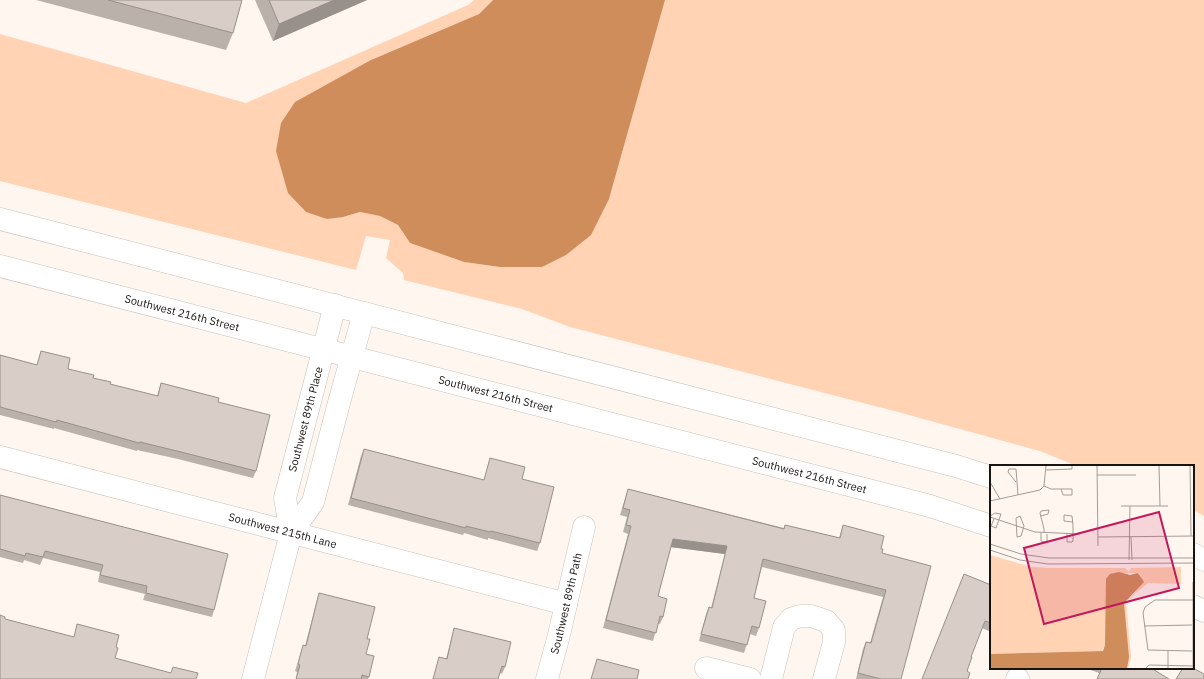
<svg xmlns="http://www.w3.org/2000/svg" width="1204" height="679" font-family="'IBM Plex Sans',sans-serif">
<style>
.green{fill:#ffd3b4}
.water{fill:#cf8d5c}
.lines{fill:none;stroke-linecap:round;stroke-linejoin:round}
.minor-casing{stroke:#cbc0b9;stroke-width:23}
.minor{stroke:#fff;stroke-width:22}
.wall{fill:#bbb1ab}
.shaded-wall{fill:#98908b}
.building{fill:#d9cec7;stroke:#98908b}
.labels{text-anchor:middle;stroke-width:3;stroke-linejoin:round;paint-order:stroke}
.street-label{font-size:11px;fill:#181412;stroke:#fff}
.inset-road{fill:none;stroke:#a39c97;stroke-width:1}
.view{fill:#c2185b;fill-opacity:0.15;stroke:#c2185b;stroke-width:2}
.inset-edge{fill:none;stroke:#181412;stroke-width:2}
</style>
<rect width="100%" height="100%" fill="#fff6f0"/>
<polygon class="green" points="474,0 493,0 479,14 371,60 343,217 360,212 380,216 398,225 410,243 464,262 500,267 542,267 609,199 665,0 1204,0 1204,516 1193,510 1193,466 1077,466 1040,451 898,412 570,327 522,309 404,280 403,273 386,258 390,240 366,236 356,270 0,181 0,34 246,103 468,5"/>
<polygon class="water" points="493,0 665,0 609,199 591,235 566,255 542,267 500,267 464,262 410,243 398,225 380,216 360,212 343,217 327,219 306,212 288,193 276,151 281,123 295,102 371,60 479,14"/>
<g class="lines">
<defs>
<g id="minor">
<polyline points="0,219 956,466 991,477"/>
<path id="s1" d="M0 266 930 506 991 526"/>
<path id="s2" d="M0 457 566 604"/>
<path id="s3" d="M291 533 285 498 335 305"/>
<polyline points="1193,554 1204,560"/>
<polyline points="1193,606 1204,611"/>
<polyline points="706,668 750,679"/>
<polyline points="253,679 291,533 313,502 340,399 364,313"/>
<path id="s4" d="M547 679 558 639 584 527"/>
<polyline points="771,679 784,627 791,619 800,616 811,616 826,621 834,630 834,642 824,679"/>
<polyline points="1017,679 1018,679"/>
</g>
</defs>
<use href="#minor" class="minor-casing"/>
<use href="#minor" class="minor"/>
</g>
<g class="wall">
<polygon points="36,0 242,0 233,33 226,50"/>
<polygon points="255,0 367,0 273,41"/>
<polygon points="41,351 68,369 110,384 157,396 161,383 218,402 256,471 253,478 178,459 137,450 137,451 54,428 54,429 0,415 0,355 37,365"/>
<polygon points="364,449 484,480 490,458 522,479 540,543 537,551 488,538 488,540 464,533 463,535 348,505 361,456"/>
<polygon points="628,489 784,528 785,525 839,538 843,525 881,549 901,679 856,679 863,649 866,642 870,643 883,597 762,567 754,598 759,628 756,636 750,634 744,653 699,641 706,614 709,607 711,608 725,554 671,547 658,596 663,617 660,624 658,623 653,641 603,628 628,534 623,532 627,517 620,515"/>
<polygon points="0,495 214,610 212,617 143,600 145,594 98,582 100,572 43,558 40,565 24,560 23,563 0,557"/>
<polygon points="991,585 991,632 982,628 922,679"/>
<polygon points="319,593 367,639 366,654 369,677 368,679 296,679 297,672 295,671 301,652 303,645 305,646 317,600"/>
<polygon points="454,628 505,667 502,674 500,673 498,679 433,679 439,657 446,659 452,636"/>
<polygon points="1085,668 1151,668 1099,673"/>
</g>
<g class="shaded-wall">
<polygon points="334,0 367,0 273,41 279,24"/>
<polygon points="673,539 727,546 725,554 670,547"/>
</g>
<g class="building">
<polygon points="108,0 242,0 233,33"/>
<polygon points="269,0 334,0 279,24"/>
<polygon points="41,351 70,358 68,369 94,375 93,378 111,382 110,384 158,396 161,383 219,398 218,402 270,415 256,471 181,452 140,442 139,443 57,420 56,422 0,407 0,355 37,365"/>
<polygon points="364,449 484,480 490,458 525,467 522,479 554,487 540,543 491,531 490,532 466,526 466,528 351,498"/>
<polygon points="628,489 784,529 785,525 840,538 843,525 884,536 881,549 883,549 882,553 931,566 901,679 881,679 858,673 866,642 871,643 886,590 763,559 754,598 766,601 759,628 752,626 747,645 701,634 709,607 712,608 727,546 673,539 658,596 667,599 663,617 660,616 656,633 606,620 631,526 626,525 630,510 623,508"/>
<polygon points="0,495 228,554 214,610 146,593 147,586 100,575 103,565 45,551 43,557 26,553 25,556 0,549"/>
<polygon points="964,574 991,585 991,623 985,621 971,657 972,657 967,671 970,673 968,679 922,679"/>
<polygon points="319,593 375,607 367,639 370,639 366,654 374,656 369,677 362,675 361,679 296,679 300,665 298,664 303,645 306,646"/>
<polygon points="0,615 5,617 5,619 74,637 77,624 119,635 116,647 118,648 115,658 171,673 173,667 198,673 196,679 0,679"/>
<polygon points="454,628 511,642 505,667 502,666 498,679 433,679 439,657 447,659"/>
<polygon points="597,659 639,670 637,679 591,679"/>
<polygon points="1102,668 1151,668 1169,679 1097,679"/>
<polygon points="1183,668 1193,668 1204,674 1204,679 1176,679"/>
</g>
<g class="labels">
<g class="street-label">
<text dy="4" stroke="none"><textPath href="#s1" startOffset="188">Southwest 216th Street</textPath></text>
<text dy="4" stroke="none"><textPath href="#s1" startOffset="512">Southwest 216th Street</textPath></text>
<text dy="4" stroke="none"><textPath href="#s3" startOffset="117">Southwest 89th Place</textPath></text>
<text dy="4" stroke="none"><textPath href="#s1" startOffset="836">Southwest 216th Street</textPath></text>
<text dy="4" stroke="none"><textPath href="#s2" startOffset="292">Southwest 215th Lane</textPath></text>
<text dy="4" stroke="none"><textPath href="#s4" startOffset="78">Southwest 89th Path</textPath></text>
</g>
</g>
<g transform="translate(990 465)">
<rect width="204" height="204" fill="#fff6f0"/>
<path d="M0 90 42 102 59 103H135L139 107 141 103 191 102V119L158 118 136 136 141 192 138 204 133 141 135 135 146 127 151 110 148 108 120 109 115 180 112 186 0 189Z" fill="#ffd3b4"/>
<path d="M129 107 140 110 148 108 154 117 134 138 139 192 137 204H0V189L113 186 115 180 116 114 120 109Z" fill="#cf8d5c"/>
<path class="inset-road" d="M107 0 108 81M169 0 170 41M200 0 201 71M56 5 82 4V0M107 10H146M0 17 10 34M26 17 18 7 19 4H26L28 30M54 21 61 24H82V30H73L71 24M54 21 56 0M0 36 50 25 54 21M131 41H178M0 51 5 48 11 49 6 63 1 61 4 54M30 51 34 61 31 71 27 72 26 53ZM51 51 58 49 59 45 51 46 50 48 54 64V68M0 52 45 67 90 69M51 68V76L54 77 57 76V69M77 69V77H82L83 76V60L82 51 74 50V56L83 57M108 72 204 71M141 72 142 95M0 79 31 89 59 93H204M0 85 30 95 58 99 204 98M139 95 140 41M203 117V204M154 161 202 160M178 186V204M202 186 158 185 153 148 155 142 165 135H203M155 204 159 200 203 201"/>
<path class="view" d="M169 47 189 123 54 159 34 83Z"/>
<rect width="204" height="204" class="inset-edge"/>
</g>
</svg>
